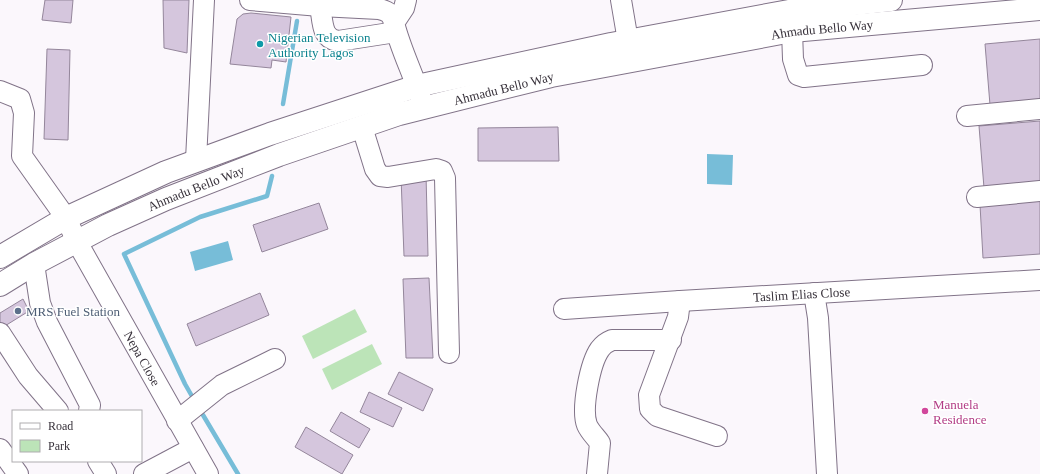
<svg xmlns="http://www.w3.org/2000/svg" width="1040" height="474" font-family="Georgia,serif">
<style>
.green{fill:#bce4b8}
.water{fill:#77bdd8}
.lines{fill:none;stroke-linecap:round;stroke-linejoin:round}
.stream{stroke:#77bdd8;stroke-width:4.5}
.building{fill:#d5c6dd;stroke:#94869b}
.minor-casing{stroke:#817388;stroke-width:22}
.highway-casing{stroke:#817388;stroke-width:24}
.minor{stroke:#fff;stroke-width:20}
.highway{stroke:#fff;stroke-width:22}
.culture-dot{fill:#0f9aa8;stroke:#fff;stroke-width:1.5}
.service-dot{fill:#5c6f8a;stroke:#fff;stroke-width:1.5}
.hotel-dot{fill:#d1479c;stroke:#fff;stroke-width:1.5}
.labels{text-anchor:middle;stroke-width:3;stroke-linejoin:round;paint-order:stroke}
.street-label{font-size:13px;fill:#37313a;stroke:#fff}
.culture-label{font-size:13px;fill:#0d838f;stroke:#fff;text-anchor:start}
.service-label{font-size:13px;fill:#4e5e75;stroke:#fff;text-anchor:start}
.hotel-label{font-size:13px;fill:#b23c85;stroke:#fff;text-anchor:start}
</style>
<rect width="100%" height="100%" fill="#fbf7fc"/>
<g class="green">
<polygon points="355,309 367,332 313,359 302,336"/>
<polygon points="372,344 382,364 332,390 322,369"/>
</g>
<g class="water">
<polygon points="707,154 733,155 732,185 707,184"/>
<polygon points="228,241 233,260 195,271 190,252"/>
</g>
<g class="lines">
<g class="stream">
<polyline points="283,104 297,21"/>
<polyline points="193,398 185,384 124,254 200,217 267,196 272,176"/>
<polyline points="203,415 238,474"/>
</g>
</g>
<g class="building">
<polygon points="45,0 73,0 71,23 42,20"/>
<polygon points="163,0 189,0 187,53 164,48"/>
<polygon points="251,13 291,17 286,62 272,60 271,68 230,64 237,19 243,14"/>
<polygon points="1040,39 1040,101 990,105 985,44"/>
<polygon points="47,49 70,50 68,140 44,139"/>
<polygon points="1040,121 1040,183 984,188 979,126"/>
<polygon points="558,127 559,161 478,161 478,128"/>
<polygon points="426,174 428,256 404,256 401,177"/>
<polygon points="1040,201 1040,254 983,258 980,205"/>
<polygon points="319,203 328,229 262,252 253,225"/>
<polygon points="429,278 433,358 406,358 403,279"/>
<polygon points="260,293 269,315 196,346 187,324"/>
<polygon points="23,299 29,311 0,329 0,313"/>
<polygon points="399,372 433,389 423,411 388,394"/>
<polygon points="369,392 402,408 393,427 360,412"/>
<polygon points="341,412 370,429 359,448 330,431"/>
<polygon points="306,427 353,455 342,474 295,447"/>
</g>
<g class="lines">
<defs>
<g id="minor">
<path d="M250 0 320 6 379 9C388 11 392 14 394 23"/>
<path d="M406 0 404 8 394 23C401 51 414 75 422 102"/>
<polyline points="621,0 628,41"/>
<path d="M320 6C323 21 321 39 338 41L396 32"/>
<polyline points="792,31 793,59 798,75 804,77 922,65"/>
<path id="s1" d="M0 91 20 99 24 113 22 156 66 218 77 242 208 474"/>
<polyline points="967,116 1040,109"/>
<polyline points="362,127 375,169 380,176 388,177 436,169 442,171 445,178 449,353"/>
<polyline points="196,160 204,0"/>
<polyline points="977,197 1040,191"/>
<polyline points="34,264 40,303 47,322 90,405 89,411"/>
<polyline points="814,293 818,318 827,474"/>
<polyline points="680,301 678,317 649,395 650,409 657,416 717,436"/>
<path id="s2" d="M564 309 680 301 1040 280"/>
<polyline points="0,333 28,376 58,411"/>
<polyline points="177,421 222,385 275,359"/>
<polyline points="0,449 18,474"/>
<polyline points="98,461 106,474"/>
<polyline points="144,474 193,448"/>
<path d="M597 474 600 443C596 437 590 432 587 425 581 409 590 363 600 349 603 345 607 342 612 340H671"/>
</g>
<g id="highway">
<polyline points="0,257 66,218 166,172 270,134 417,86 611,44 789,11 891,0"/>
<path id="s3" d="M0 285 34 264 108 225 166 199 279 155 399 114 551 76 792 31 1040 9"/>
</g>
</defs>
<use href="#minor" class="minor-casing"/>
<use href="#highway" class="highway-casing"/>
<use href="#minor" class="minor"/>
<use href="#highway" class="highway"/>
</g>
<circle class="culture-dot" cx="260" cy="44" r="4"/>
<circle class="service-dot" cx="18" cy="311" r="4"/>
<circle class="hotel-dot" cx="925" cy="411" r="4"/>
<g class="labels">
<g class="street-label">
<text dy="5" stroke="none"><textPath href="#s3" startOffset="867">Ahmadu Bello Way</textPath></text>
<text dy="5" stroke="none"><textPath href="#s3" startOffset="543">Ahmadu Bello Way</textPath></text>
<text dy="5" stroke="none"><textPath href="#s3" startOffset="219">Ahmadu Bello Way</textPath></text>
<text dy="5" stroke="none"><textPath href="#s2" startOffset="238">Taslim Elias Close</textPath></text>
<text dy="5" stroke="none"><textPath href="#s1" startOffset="315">Nepa Close</textPath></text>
</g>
<g class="culture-label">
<text x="268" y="42">Nigerian Television<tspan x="268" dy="15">Authority Lagos</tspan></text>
</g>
<g class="service-label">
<text x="26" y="316">MRS Fuel Station</text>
</g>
<g class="hotel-label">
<text x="933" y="409">Manuela<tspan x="933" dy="15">Residence</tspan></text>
</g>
</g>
<rect x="12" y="410" width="130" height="52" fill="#ffffff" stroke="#afadb0"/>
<rect x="20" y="423" width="20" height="6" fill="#ffffff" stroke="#afadb0"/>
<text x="48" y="430" font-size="12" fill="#37313a">Road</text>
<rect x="20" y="440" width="20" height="12" fill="#bce4b8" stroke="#afadb0"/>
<text x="48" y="450" font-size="12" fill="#37313a">Park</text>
</svg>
